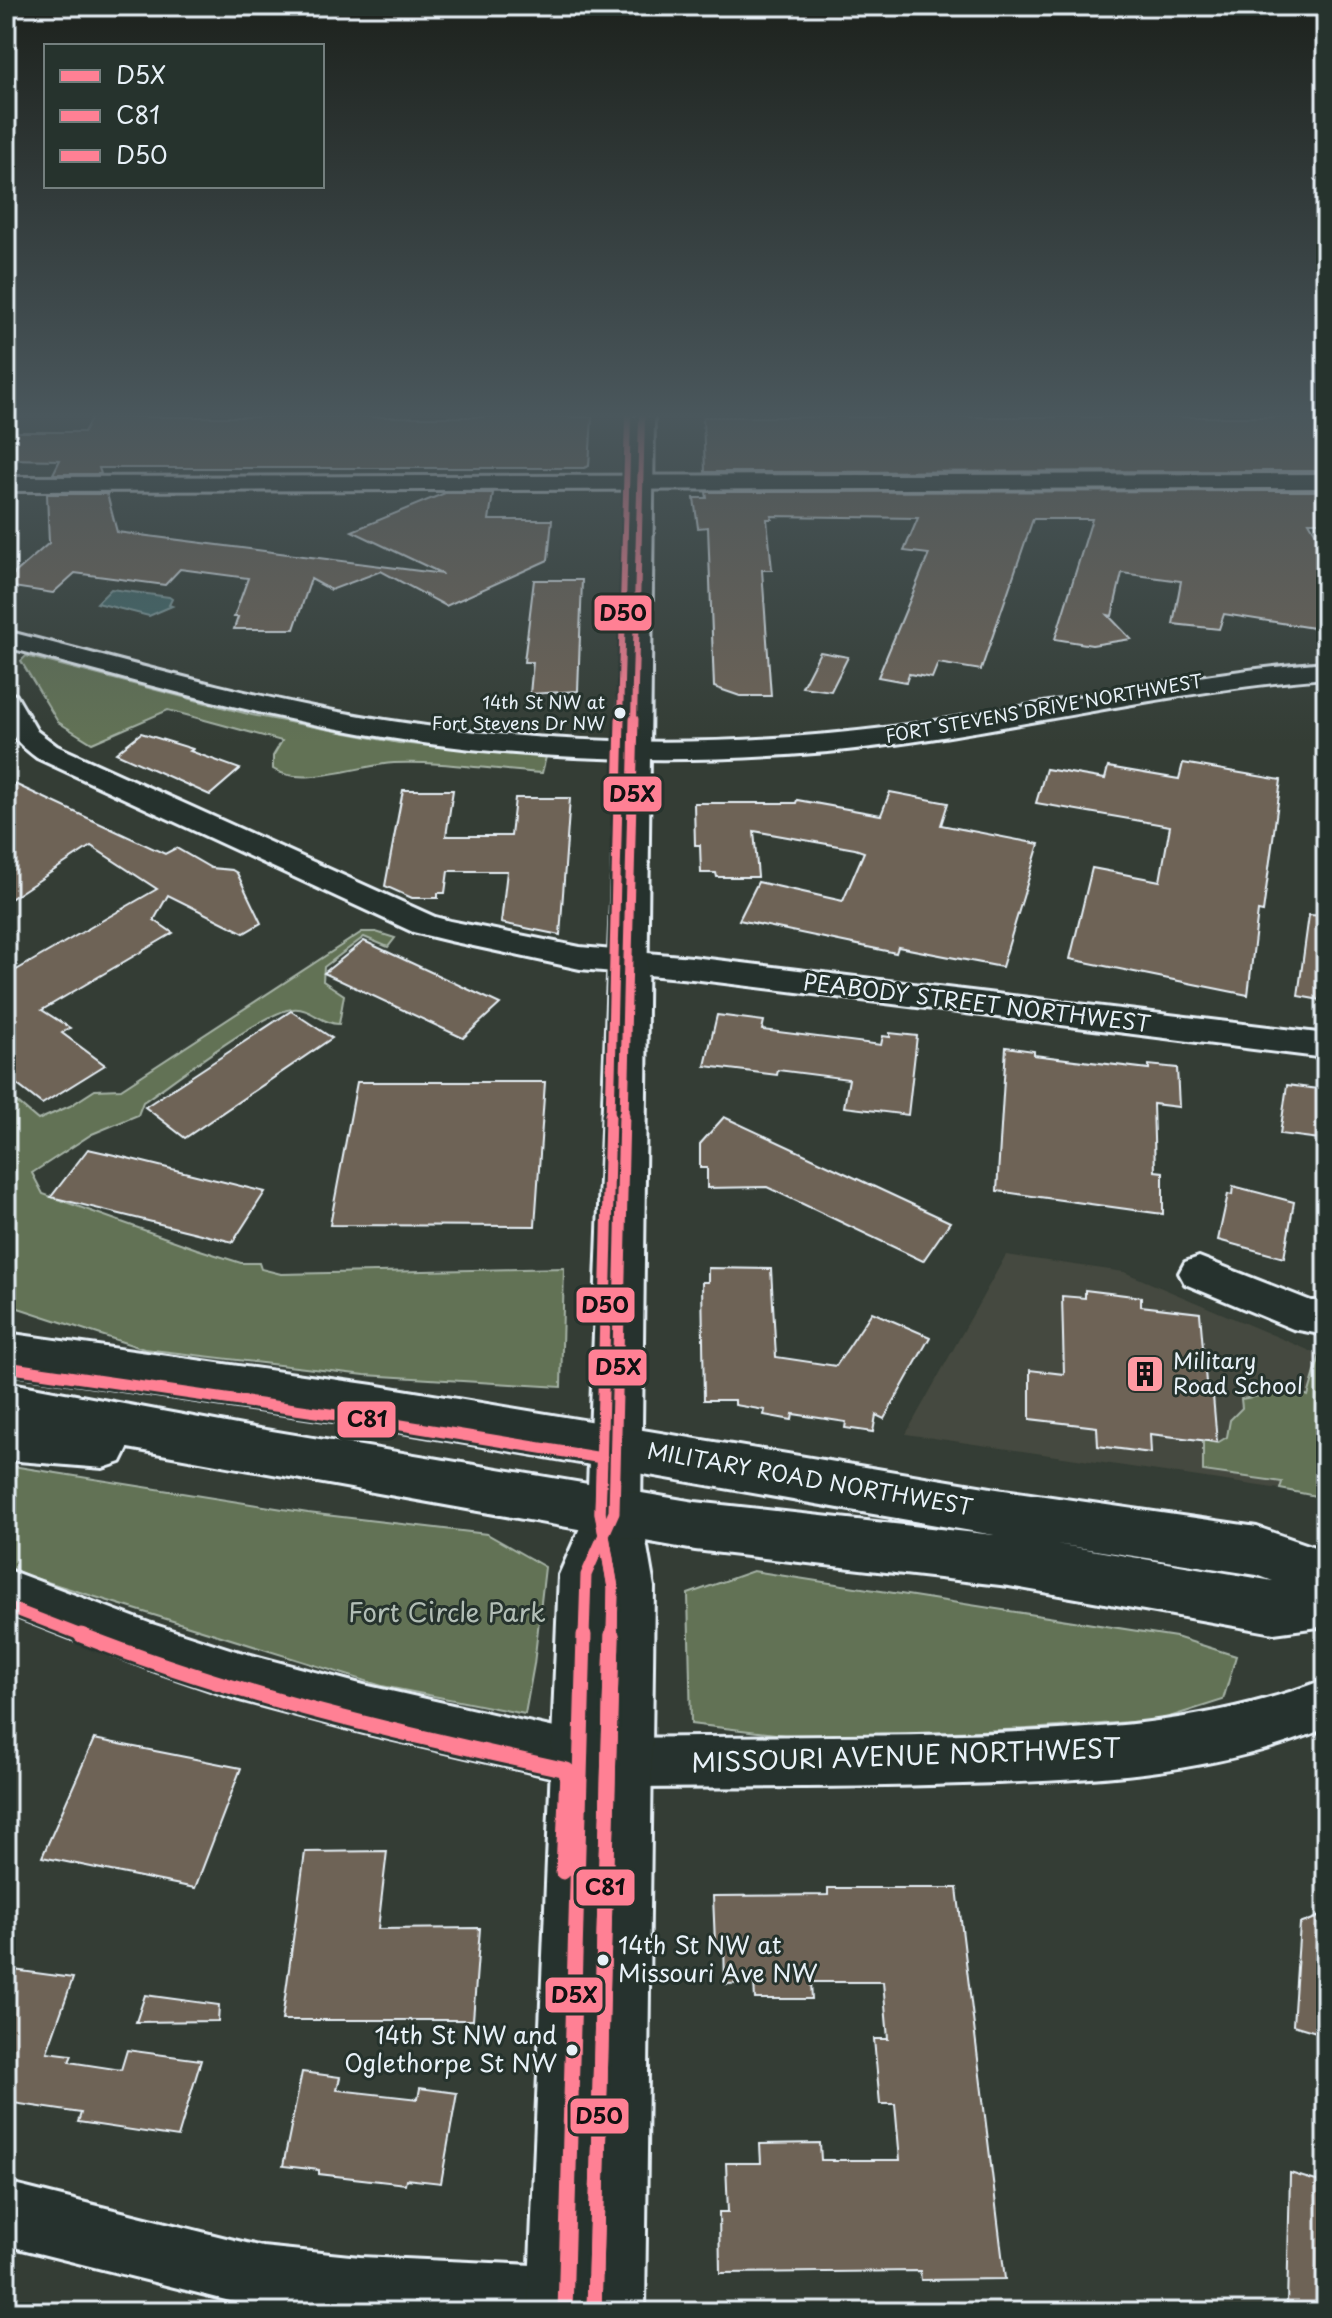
<svg xmlns="http://www.w3.org/2000/svg" width="1332" height="2318" font-family="'Playpen Sans',sans-serif">
<style>
.built{fill:#45493f}
.green{fill:#627254;stroke:#a5b2a6;stroke-width:2}
.water{fill:#436867;stroke:#859fa1;stroke-width:2}
.building{fill:#6e6457;stroke:#e8f1f8;stroke-width:2}
.lines{fill:none;stroke-linecap:round;stroke-linejoin:round}
.street-casing{stroke:#e8f1f8;stroke-width:6}
.secondary-casing{stroke:#e8f1f8;stroke-width:6}
.primary-casing{stroke:#e8f1f8;stroke-width:6}
.street{fill:#26332d;fill-rule:evenodd}
.secondary{fill:#26332d;fill-rule:evenodd}
.primary{fill:#26332d;fill-rule:evenodd}
.bus-1-far3-casing{stroke:#26332d;stroke-width:10}
.bus-1-far2-casing{stroke:#26332d;stroke-width:14}
.bus-1-far1-casing{stroke:#26332d;stroke-width:17}
.bus-1-casing{stroke:#26332d;stroke-width:21}
.bus-2-far1-casing{stroke:#26332d;stroke-width:17}
.bus-2-casing{stroke:#26332d;stroke-width:21}
.bus-3-far3-casing{stroke:#26332d;stroke-width:10}
.bus-3-far2-casing{stroke:#26332d;stroke-width:14}
.bus-3-far1-casing{stroke:#26332d;stroke-width:17}
.bus-3-casing{stroke:#26332d;stroke-width:21}
.bus-1-far3{stroke:#ff8094;stroke-width:6}
.bus-1-far2{stroke:#ff8094;stroke-width:9}
.bus-1-far1{stroke:#ff8094;stroke-width:11}
.bus-1{stroke:#ff8094;stroke-width:15}
.bus-2-far1{stroke:#ff8094;stroke-width:11}
.bus-2{stroke:#ff8094;stroke-width:15}
.bus-3-far3{stroke:#ff8094;stroke-width:6}
.bus-3-far2{stroke:#ff8094;stroke-width:9}
.bus-3-far1{stroke:#ff8094;stroke-width:11}
.bus-3{stroke:#ff8094;stroke-width:15}
.bus-dot{fill:#e8f1f8;stroke:#26332d;stroke-width:3}
.labels{text-anchor:middle;stroke-width:6;stroke-linejoin:round;paint-order:stroke}
.far-bus-label{font-size:18px;fill:#e8f1f8;stroke:#26332d;text-anchor:end}
.far-street-label{font-size:18px;fill:#e8f1f8;stroke:#26332d}
.street-label{font-size:22px;fill:#e8f1f8;stroke:#26332d}
.poi-label{font-size:22px;fill:#e8f1f8;stroke:#26332d;text-anchor:start}
.near-bus-label{font-size:24px;fill:#e8f1f8;stroke:#26332d;text-anchor:start}
.near-park-label{font-size:26px;fill:#b2beb6;stroke:#26332d}
.near-street-label{font-size:26px;fill:#e8f1f8;stroke:#26332d}
.line-badge{stroke:#26332d;stroke-width:3}
.pale-badge-label{font-size:22px;text-anchor:middle;font-weight:bold;fill:#111}
</style>
<rect width="100%" height="100%" fill="#343d35"/>
<filter id="ink" filterUnits="userSpaceOnUse"><feTurbulence type="fractalNoise" baseFrequency=".0125" numOctaves="2"/><feDisplacementMap in="SourceGraphic" scale="16" xChannelSelector="R" yChannelSelector="G"/><feConvolveMatrix kernelMatrix="1 2 1 2 8 2 1 2 1" color-interpolation-filters="sRGB"/></filter>
<g filter="url(#ink)">
<polygon class="built" points="1006,1255 1124,1272 1320,1355 1280,1489 906,1434"/>
<g class="green">
<path d="M26 656 252 715 399 743 546 757 542 773C493 770 442 761 394 763 361 765 301 788 273 769V756L282 741 168 710 92 743 58 722 21 661Z"/>
<path d="M362 932H376L395 938 388 947 364 937 324 967 323 981 344 995 339 1024C321 1024 310 1007 293 1009 266 1010 171 1083 143 1102L138 1115 92 1134 32 1173 43 1194 197 1249 241 1263H259L261 1269 281 1274 564 1268 561 1387 365 1375 144 1349 6 1304V1093L38 1120 70 1106 95 1090 121 1089Z"/>
<polygon points="1326,1354 1326,1498 1280,1489 1282,1482 1203,1471 1203,1440 1217,1443 1227,1437 1230,1420 1242,1408 1241,1399 1258,1396 1278,1383 1308,1396 1320,1355"/>
<polygon points="6,1465 308,1513 487,1534 545,1567 534,1664 525,1714 382,1686 28,1576 6,1566"/>
<polygon points="753,1571 1176,1637 1236,1656 1223,1700 1160,1720 1027,1729 809,1738 691,1724 688,1594"/>
</g>
<polygon class="water" points="111,589 169,597 172,599 169,605 172,606 149,616 97,603"/>
<g class="building">
<polygon points="92,417 592,417 589,466 584,468 99,468 101,474 53,474 60,460 6,459 6,432 84,432"/>
<polygon points="703,417 1311,417 1326,440 1326,471 705,472"/>
<polygon points="1326,491 1326,522 1309,522 1326,551 1326,630 1224,614 1219,629 1173,624 1181,581 1122,573 1112,616 1108,615 1131,639 1092,645 1055,639 1092,519 1033,519 981,670 938,663 932,678 909,674 906,682 878,677 929,554 904,551 918,518 771,516 772,519 767,519 772,570 762,570 771,696 740,696 714,687 708,527 698,528 694,498 707,498 706,492"/>
<polygon points="445,493 493,493 489,520 552,520 548,560 446,606 381,571 331,590 311,579 294,629 234,629 238,617 234,617 248,578 180,569 165,585 75,573 53,593 6,586 6,581 49,543 47,494 107,494 117,532 443,574 352,531"/>
<polygon points="534,580 582,580 578,691 530,694 533,662 524,662"/>
<polygon points="820,652 848,657 831,691 802,687"/>
<polygon points="141,733 193,749 190,751 240,769 210,795 116,753"/>
<polygon points="1183,763 1281,780 1263,912 1258,911 1248,995 1070,959 1092,868 1160,881 1170,826 1036,803 1046,769 1105,779 1108,767 1179,779"/>
<polygon points="6,780 165,854 176,848 211,868 232,870 237,873 261,923 244,933 168,895 154,920 173,933 42,1010 70,1028 62,1033 105,1065 42,1104 6,1076 6,976 157,889 91,846 6,902"/>
<polygon points="403,790 453,790 446,836 511,836 515,798 570,798 560,935 501,923 507,871 448,871 445,893 438,893 438,898 412,898 385,886"/>
<polygon points="890,792 948,803 941,825 1039,844 1002,967 898,947 896,953 739,920 758,882 843,901 864,852 855,849 754,831 758,877 717,877 716,873 701,873 700,845 695,845 694,803 796,803 797,800 881,815"/>
<polygon points="1309,915 1326,916 1326,1001 1298,996"/>
<polygon points="364,941 500,1004 463,1038 324,973"/>
<polygon points="291,1011 332,1038 185,1138 145,1107"/>
<polygon points="717,1015 764,1021 762,1030 881,1045 883,1036 890,1037 890,1033 917,1036 908,1115 844,1107 849,1079 778,1070 777,1075 705,1066"/>
<polygon points="1006,1047 1034,1051 1034,1055 1149,1069 1149,1065 1177,1068 1179,1107 1153,1104 1155,1171 1163,1172 1163,1214 997,1191"/>
<polygon points="357,1082 545,1082 535,1226 330,1225"/>
<polygon points="1287,1085 1317,1089 1320,1139 1280,1134"/>
<polygon points="724,1117 907,1202 950,1222 923,1261 767,1187 707,1188 707,1168 700,1168 700,1144"/>
<polygon points="88,1149 119,1156 265,1192 233,1242 51,1197"/>
<polygon points="1233,1186 1294,1202 1284,1258 1218,1240 1228,1194 1232,1195"/>
<polygon points="708,1268 771,1269 776,1357 836,1366 872,1312 930,1337 884,1419 876,1415 873,1432 845,1428 846,1422 793,1414 792,1420 764,1415 765,1410 735,1405 735,1400 704,1400 702,1282 708,1282"/>
<polygon points="1085,1290 1141,1297 1141,1306 1200,1313 1207,1394 1213,1396 1217,1442 1150,1434 1151,1453 1098,1446 1097,1427 1030,1419 1030,1370 1064,1374 1062,1296 1085,1298"/>
<polygon points="94,1739 241,1768 195,1888 42,1857"/>
<polygon points="387,1851 378,1929 480,1928 473,2020 282,2020 305,1852"/>
<polygon points="828,1888 957,1888 1005,2279 921,2280 920,2271 720,2273 719,2212 728,2212 726,2163 761,2163 760,2144 820,2143 821,2160 900,2160 895,2104 880,2104 874,2039 888,2039 883,1982 811,1982 812,1999 755,1999 754,1983 725,1984 724,1943 715,1943 713,1896 828,1895"/>
<polygon points="1326,1914 1326,2035 1293,2025 1300,1924"/>
<polygon points="6,1969 73,1978 47,2052 72,2055 69,2062 121,2070 127,2050 201,2060 178,2137 78,2122 81,2113 6,2102"/>
<polygon points="145,1995 219,2005 218,2021 136,2022"/>
<polygon points="302,2072 340,2077 337,2090 418,2099 420,2088 457,2093 441,2183 406,2179 405,2184 319,2174 319,2170 283,2166"/>
<polygon points="1290,2173 1326,2184 1326,2312 1301,2312 1287,2307"/>
</g>
<g class="lines">
<defs>
<g id="street">
<polygon points="1326,474 1326,488 6,491 6,477"/>
<path d="M6 631C117 659 227 691 339 712 499 742 665 749 828 734 995 719 1158 675 1326 662V678C1158 691 995 736 828 752 665 766 499 760 339 729 227 708 117 676 6 647Z"/>
<path d="M6 693 16 695 37 731 57 746 435 917 450 921 580 947 692 957 1326 1034V1058L692 979 580 969 450 941 413 932 37 758C7 735 6 730 6 693Z"/>
<polygon points="1199,1257 1311,1301 1326,1301 1326,1335 1293,1329 1185,1284 1179,1273 1185,1262"/>
<path d="M6 1569 149 1623 236 1651 364 1685 581 1734 599 1741 603 1751 606 1745 624 1738C737 1736 850 1737 963 1734 1087 1730 1210 1725 1326 1679V1728C1211 1776 1086 1780 963 1784 850 1788 737 1787 624 1788L606 1781 602 1771 599 1777 581 1784 364 1733 236 1699 149 1669 6 1613Z"/>
<polygon points="6,2183 262,2247 360,2257 578,2267 600,2277 610,2299 604,2312 285,2312 262,2309 6,2245"/>
</g>
<polygon id="secondary" points="630,417 654,417 641,1512 654,1587 645,2312 528,2312 559,1575 587,1512"/>
<path id="primary" d="M6 1333 373 1385 997 1489 1257 1527 1326 1551V1626L1274 1633 1009 1586 695 1550 128 1448 121 1462 103 1468 6 1460V1382L242 1426 695 1502 994 1535 373 1427 6 1373ZM1056 1544 1257 1575 1273 1581Z"/>
</defs>
<use href="#street" class="street-casing"/>
<use href="#secondary" class="secondary-casing"/>
<use href="#primary" class="primary-casing"/>
<use href="#street" class="street"/>
<use href="#secondary" class="secondary"/>
<use href="#primary" class="primary"/>
<defs>
<polyline id="bus-1-far3" points="634,721 642,417"/>
<polyline id="bus-1-far2" points="624,1117 634,719"/>
<polyline id="bus-1-far1" points="584,1637 586,1575 614,1512 624,1115"/>
<polyline id="bus-1" points="565,2312 584,1635"/>
<g id="bus-2-far1">
<polyline points="6,1367 371,1420 602,1458 600,1513 613,1588 612,1637"/>
<polyline points="6,1606 86,1637"/>
</g>
<g id="bus-2">
<path d="M81 1635C239 1697 402 1734 567 1770L563 1872"/>
<polyline points="594,2312 612,1635"/>
</g>
<polyline id="bus-3-far3" points="620,721 628,417"/>
<polyline id="bus-3-far2" points="610,1117 620,719"/>
<polyline id="bus-3-far1" points="610,1115 600,1512 613,1588 612,1637"/>
<polyline id="bus-3" points="594,2312 612,1635"/>
</defs>
<use href="#bus-1-far3" class="bus-1-far3-casing"/>
<use href="#bus-1-far2" class="bus-1-far2-casing"/>
<use href="#bus-1-far1" class="bus-1-far1-casing"/>
<use href="#bus-1" class="bus-1-casing"/>
<use href="#bus-2-far1" class="bus-2-far1-casing"/>
<use href="#bus-2" class="bus-2-casing"/>
<use href="#bus-3-far3" class="bus-3-far3-casing"/>
<use href="#bus-3-far2" class="bus-3-far2-casing"/>
<use href="#bus-3-far1" class="bus-3-far1-casing"/>
<use href="#bus-3" class="bus-3-casing"/>
<use href="#bus-1-far3" class="bus-1-far3"/>
<use href="#bus-1-far2" class="bus-1-far2"/>
<use href="#bus-1-far1" class="bus-1-far1"/>
<use href="#bus-1" class="bus-1"/>
<use href="#bus-2-far1" class="bus-2-far1"/>
<use href="#bus-2" class="bus-2"/>
<use href="#bus-3-far3" class="bus-3-far3"/>
<use href="#bus-3-far2" class="bus-3-far2"/>
<use href="#bus-3-far1" class="bus-3-far1"/>
<use href="#bus-3" class="bus-3"/>
</g>
</g>
<linearGradient id="sky" x2="0" y2="1"><stop stop-color="#1d221d"/><stop offset="0.56" stop-color="#4a575c"/><stop offset="1" stop-color="#4a575c" stop-opacity="0"/></linearGradient>
<rect width="1332" height="742" fill="url(#sky)"/>
<defs>
<symbol id="building-square" viewBox="-11 -11 22 22"><rect x="-9" y="-9" width="18" height="18" rx="4" fill="#ff9aa2" stroke="#26332d"/><path d="M-4-6H4V6H1V3H-1V6H-4ZM-2.5-4.3h1.7v1.8h-1.7ZM.8-4.3h1.7v1.8H.8ZM-2.5-1h1.7V.8h-1.7ZM.8-1h1.7V.8H.8Z" fill="#111"/></symbol>
</defs>
<g fill-rule="evenodd">
<use href="#building-square" x="1123" y="1352" width="44" height="44"/>
</g>
<g class="bus-dot">
<circle cx="620" cy="713" r="7"/>
<circle cx="603" cy="1960" r="7"/>
<circle cx="572" cy="2050" r="7"/>
</g>
<g class="labels">
<g class="far-bus-label">
<text x="605" y="709">14th St NW at<tspan x="605" dy="21">Fort Stevens Dr NW</tspan></text>
</g>
<g class="far-street-label">
<text transform="translate(1044 709) rotate(-10)" y="6">FORT STEVENS DRIVE NORTHWEST</text>
</g>
<g class="street-label">
<text transform="translate(977 1003) rotate(7)" y="8">PEABODY STREET NORTHWEST</text>
<text transform="translate(810 1479) rotate(10)" y="8">MILITARY ROAD NORTHWEST</text>
</g>
<g class="poi-label">
<text x="1173" y="1369">Military<tspan x="1173" dy="25">Road School</tspan></text>
</g>
<g class="near-bus-label">
<text x="618" y="1954">14th St NW at<tspan x="618" dy="28">Missouri Ave NW</tspan></text>
<text x="557" y="2044" text-anchor="end">14th St NW and<tspan x="557" dy="28">Oglethorpe St NW</tspan></text>
</g>
<g class="near-park-label">
<text x="447" y="1622">Fort Circle Park</text>
</g>
<g class="near-street-label">
<text transform="translate(906 1756) rotate(-2)" y="9">MISSOURI AVENUE NORTHWEST</text>
</g>
</g>
<g class="line-badge">
<rect x="593" y="594" width="60" height="38" rx="8" fill="#ff8094"/>
<rect x="602" y="775" width="61" height="38" rx="8" fill="#ff8094"/>
<rect x="575" y="1286" width="61" height="38" rx="8" fill="#ff8094"/>
<rect x="587" y="1348" width="61" height="39" rx="8" fill="#ff8094"/>
<rect x="336" y="1400" width="61" height="39" rx="8" fill="#ff8094"/>
<rect x="575" y="1868" width="61" height="39" rx="8" fill="#ff8094"/>
<rect x="544" y="1976" width="60" height="38" rx="8" fill="#ff8094"/>
<rect x="569" y="2097" width="61" height="38" rx="8" fill="#ff8094"/>
</g>
<g class="pale-badge-label">
<text x="623" y="621">D50</text>
<text x="632" y="802">D5X</text>
<text x="605" y="1313">D50</text>
<text x="618" y="1375">D5X</text>
<text x="367" y="1427">C81</text>
<text x="605" y="1895">C81</text>
<text x="574" y="2003">D5X</text>
<text x="599" y="2124">D50</text>
</g>
<rect width="1332" height="2318" fill="none" stroke="#26332d" stroke-width="32"/>
<rect x="16" y="16" width="1300" height="2286" fill="none" stroke="#e8f1f8" stroke-width="3" filter="url(#ink)"/>
<rect x="44" y="44" width="280" height="144" fill="#26332d" stroke="#747f7e" stroke-width="2"/>
<rect x="60" y="70" width="40" height="12" fill="#ff8094" stroke="#747f7e" stroke-width="2"/>
<text x="116" y="84" font-size="24" fill="#e8f1f8">D5X</text>
<rect x="60" y="110" width="40" height="12" fill="#ff8094" stroke="#747f7e" stroke-width="2"/>
<text x="116" y="124" font-size="24" fill="#e8f1f8">C81</text>
<rect x="60" y="150" width="40" height="12" fill="#ff8094" stroke="#747f7e" stroke-width="2"/>
<text x="116" y="164" font-size="24" fill="#e8f1f8">D50</text>
</svg>
